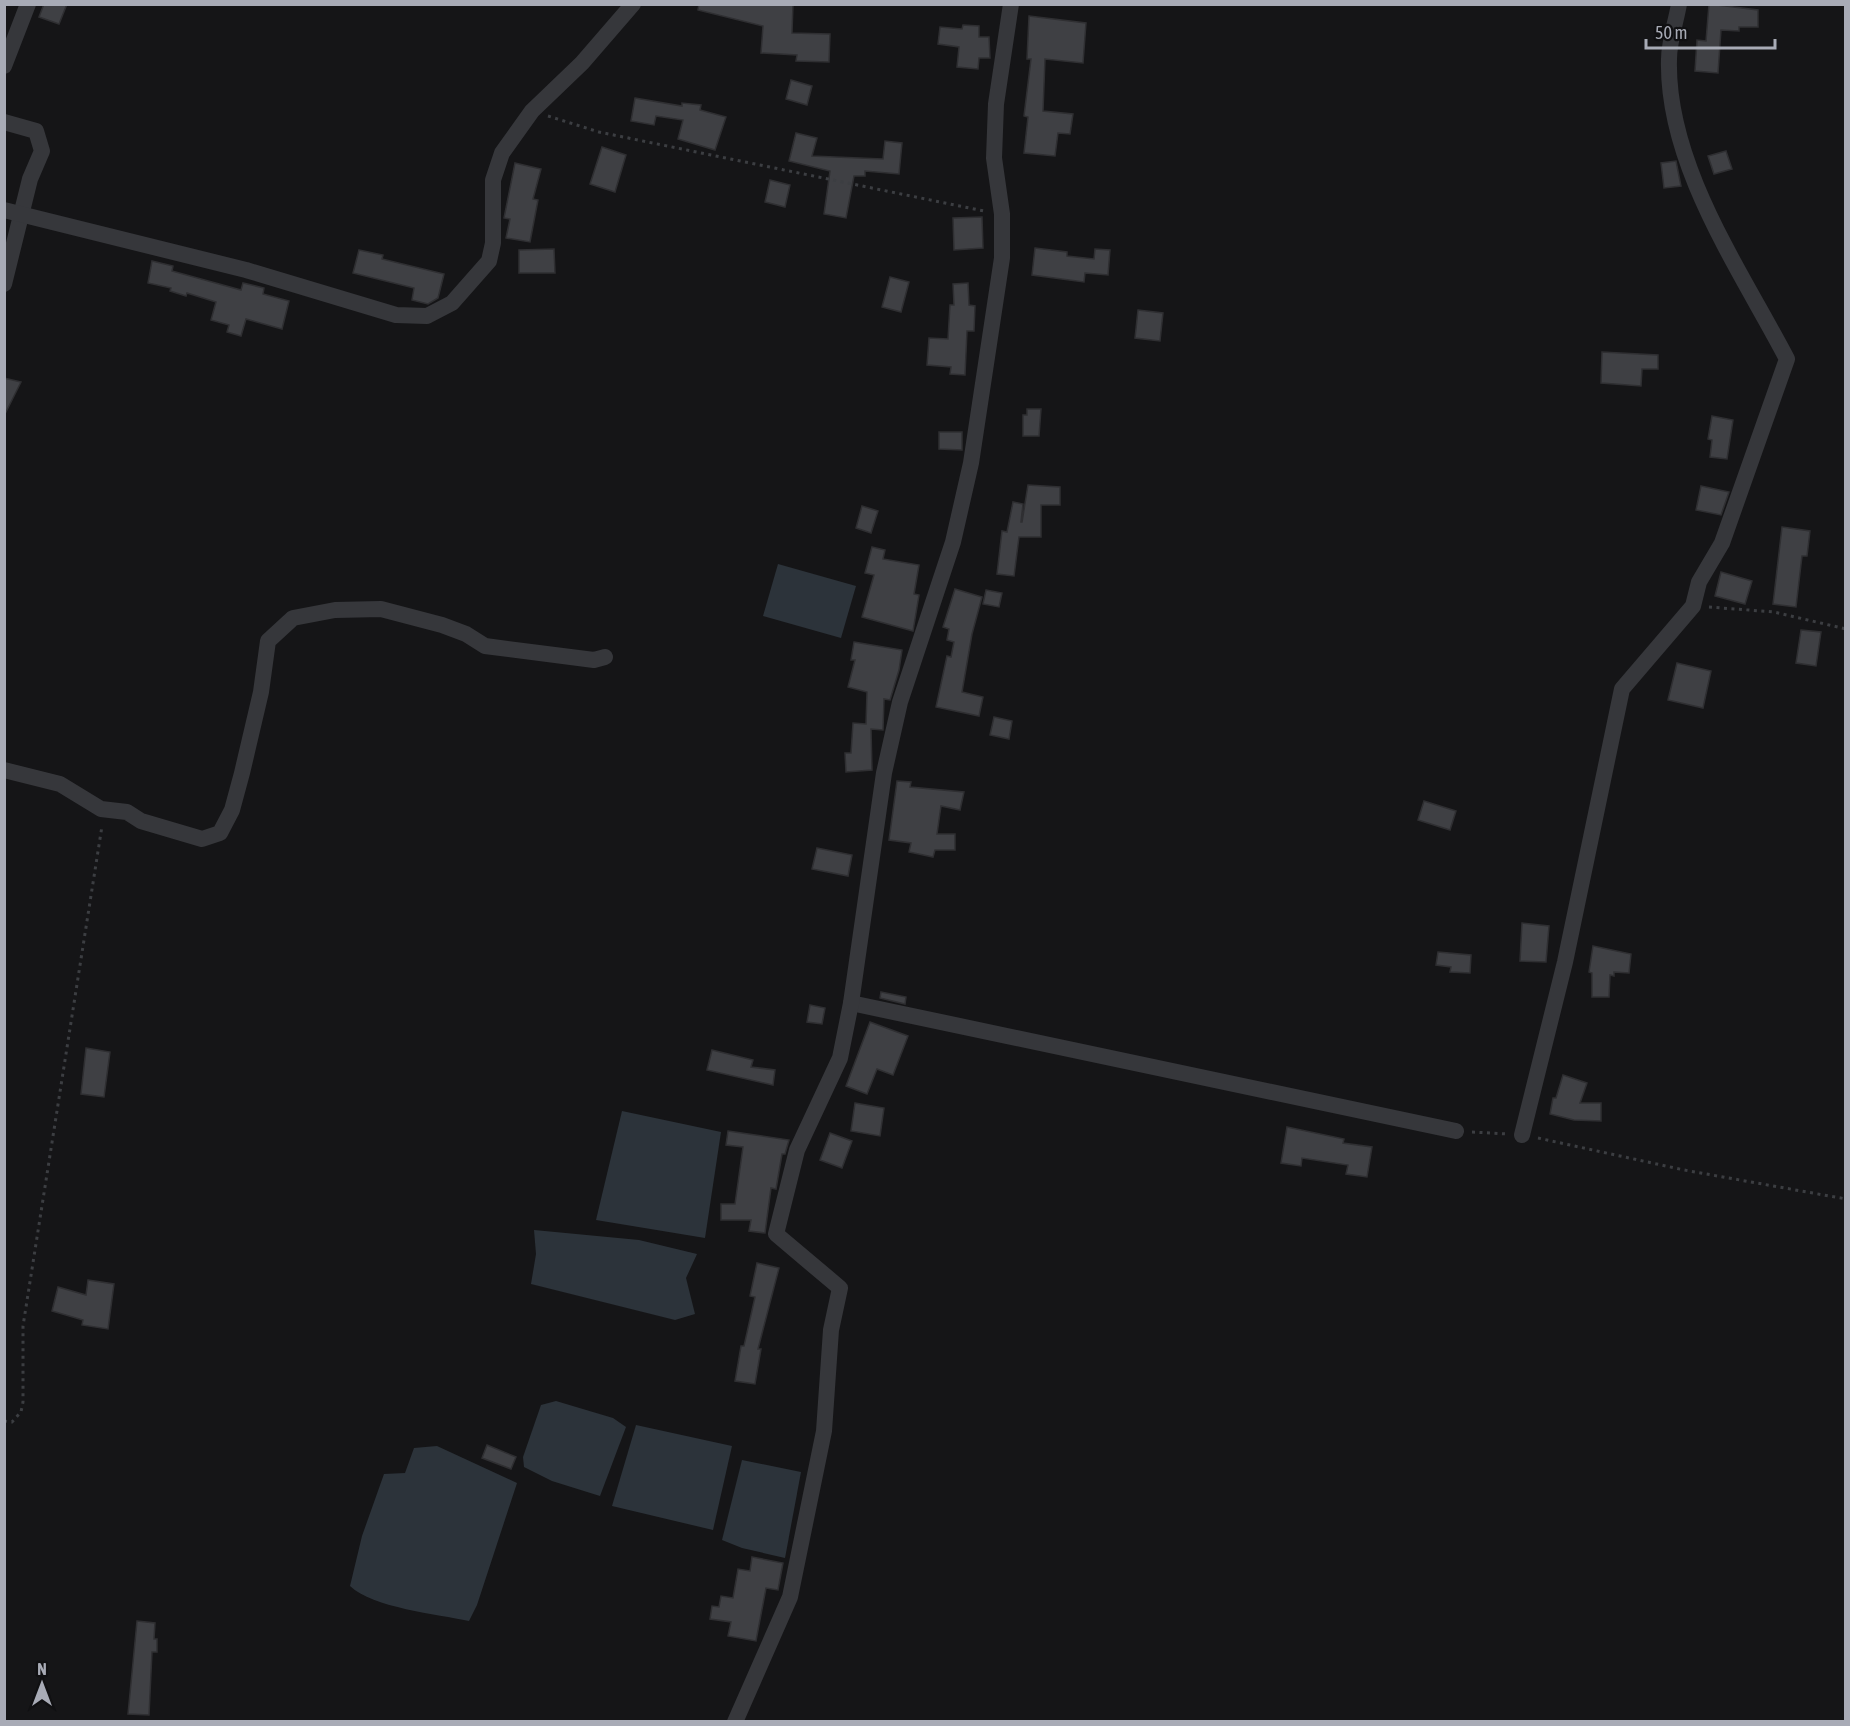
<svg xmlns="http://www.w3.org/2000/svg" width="1850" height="1726" font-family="'Asap Condensed',sans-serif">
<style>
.water{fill:#2c333a}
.building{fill:#3f4044;stroke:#2f2f32;stroke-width:1.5}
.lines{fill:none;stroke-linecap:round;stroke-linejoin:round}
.path{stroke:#3c3e42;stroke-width:3;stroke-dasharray:3 4.5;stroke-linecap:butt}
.street{stroke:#36373b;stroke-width:16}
</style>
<rect width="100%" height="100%" fill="#151517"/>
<g class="water">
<polygon points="778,564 856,586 841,638 763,616"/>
<polygon points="622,1111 721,1132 705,1238 596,1220"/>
<polygon points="534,1230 639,1240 697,1254 686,1278 695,1314 675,1320 531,1284 536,1254"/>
<polygon points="556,1401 613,1418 626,1427 600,1496 552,1481 524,1467 523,1457 541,1405"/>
<polygon points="636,1425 732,1446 713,1530 612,1506"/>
<path d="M437 1446 517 1483 477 1605 469 1621C437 1614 373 1608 350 1586L362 1536 384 1474 405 1473 414 1448Z"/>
<polygon points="742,1460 801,1472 785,1558 742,1548 722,1540"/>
</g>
<g class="building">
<polygon points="44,4 67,4 59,24 39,17"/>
<polygon points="699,4 793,4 792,33 830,34 829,62 796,61 797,55 761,53 763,26 698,10"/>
<polygon points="1709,4 1758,10 1758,27 1739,27 1739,31 1721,30 1718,73 1695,71 1697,40 1706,41"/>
<polygon points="1029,16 1086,23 1083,63 1045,59 1043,111 1073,114 1070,134 1058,133 1055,156 1024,153 1028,117 1024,116 1031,59 1027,59"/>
<polygon points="963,25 979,26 979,37 989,37 990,58 979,58 978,69 957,67 959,47 938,44 940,27 962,29"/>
<polygon points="791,80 812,86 807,105 786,99"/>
<polygon points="635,98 682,106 682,103 701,105 700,110 726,117 715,150 678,139 683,120 656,116 654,125 631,121"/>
<polygon points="796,133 817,138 812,156 883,159 885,141 902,143 899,174 865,171 865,176 854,176 846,218 824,214 830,171 789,161"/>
<polygon points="602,147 626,155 615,192 590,184"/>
<polygon points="1726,151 1732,169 1714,174 1708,156"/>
<polygon points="1676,161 1681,186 1664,188 1661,163"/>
<polygon points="515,163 541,169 533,199 538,200 530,242 506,238 510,219 504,218"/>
<polygon points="770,180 790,185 785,207 765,202"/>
<polygon points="982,217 983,248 954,250 953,218"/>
<polygon points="1035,248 1067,252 1067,256 1094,259 1095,249 1110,250 1108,275 1085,273 1084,282 1032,275"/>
<polygon points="554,249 555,273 519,273 519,250"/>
<polygon points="359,250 383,255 382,259 444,274 438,298 428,304 412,300 414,288 353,273"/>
<polygon points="152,261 173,266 172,271 241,290 243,283 264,288 263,294 289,301 282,329 246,319 241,336 227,332 229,325 211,320 216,302 187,293 186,296 170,291 171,288 148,283"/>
<polygon points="890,277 909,282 901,312 882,307"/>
<polygon points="968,283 969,305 975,306 974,331 967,331 965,375 950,374 951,367 927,365 929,338 948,339 950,305 954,305 953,284"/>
<polygon points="1138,310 1163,313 1160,341 1135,338"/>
<polygon points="1602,352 1658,355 1658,369 1642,369 1641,386 1601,383"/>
<polygon points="4,378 21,382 4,416"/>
<polygon points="1027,409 1041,409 1039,436 1023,436 1023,415 1027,415"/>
<polygon points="1712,416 1733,420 1727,459 1710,457 1712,440 1708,439"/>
<polygon points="939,432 962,432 962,450 939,449"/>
<polygon points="1028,485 1060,487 1060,505 1041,505 1041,537 1019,537 1014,576 997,574 1002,531 1007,532 1013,502 1023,504 1021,522 1022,522"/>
<polygon points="1701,486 1729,492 1721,515 1696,510"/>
<polygon points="862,506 878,511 871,533 856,528"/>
<polygon points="1782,527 1810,531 1807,556 1802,556 1796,607 1773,604"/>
<polygon points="872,547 885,550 883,559 919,565 914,594 919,595 913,631 862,617 874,575 865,573"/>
<polygon points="1721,572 1752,581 1745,604 1715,596"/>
<polygon points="955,589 982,597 972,634 962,692 983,697 979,716 936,707 947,656 951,657 954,642 947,640 949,629 943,627"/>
<polygon points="986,590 1002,593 999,607 983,604"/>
<polygon points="1801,630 1821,632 1816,666 1796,663"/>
<polygon points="854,642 902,650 899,670 890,700 884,699 883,730 871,729 872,770 846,772 845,753 851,753 853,723 866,724 867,692 848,687 855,660 851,660"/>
<polygon points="1677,663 1711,671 1703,708 1668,700"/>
<polygon points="994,717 1012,721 1009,739 990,735"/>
<polygon points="897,781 911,782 910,787 964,792 960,810 941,806 937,834 955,834 955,850 935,850 933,857 909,852 911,843 889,840"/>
<polygon points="1424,801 1456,811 1450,830 1418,820"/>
<polygon points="817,848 852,855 848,876 812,869"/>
<polygon points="1522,923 1549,926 1546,962 1520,961"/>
<polygon points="1593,946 1631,954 1629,973 1614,972 1614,976 1610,975 1609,997 1592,997 1592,973 1589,972"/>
<polygon points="1438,952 1471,955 1470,973 1450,972 1451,967 1436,965"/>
<polygon points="881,992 906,997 905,1004 880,998"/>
<polygon points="810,1005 825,1008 822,1024 807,1022"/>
<polygon points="870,1022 908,1036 893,1075 877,1069 867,1094 846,1086"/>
<polygon points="86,1048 110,1052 104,1097 81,1094"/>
<polygon points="712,1050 753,1060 751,1067 775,1070 773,1085 707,1070"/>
<polygon points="1563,1075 1587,1083 1580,1103 1601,1103 1601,1121 1574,1120 1550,1114 1553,1098 1556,1098"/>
<polygon points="855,1103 884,1108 880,1136 851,1131"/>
<polygon points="1287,1127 1344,1139 1343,1143 1372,1147 1367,1177 1346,1174 1348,1165 1302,1158 1301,1166 1281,1163"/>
<polygon points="728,1131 789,1140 785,1154 782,1154 776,1189 771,1188 765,1233 749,1231 751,1220 721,1220 721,1204 735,1204 743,1147 726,1145"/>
<polygon points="830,1133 852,1141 842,1168 820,1160"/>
<polygon points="757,1263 779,1268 758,1349 761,1349 755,1384 735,1381 741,1346 744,1346 755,1297 750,1296"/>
<polygon points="88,1280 114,1284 108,1329 82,1325 83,1320 52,1311 58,1287 86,1295"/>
<polygon points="487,1445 516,1457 511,1469 482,1458"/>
<polygon points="752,1557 783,1563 778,1590 766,1588 756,1641 728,1636 731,1622 710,1619 712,1606 719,1607 721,1596 733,1598 738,1569 750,1571"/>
<polygon points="137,1621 155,1623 154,1639 157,1639 157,1652 152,1652 149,1715 128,1714"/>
</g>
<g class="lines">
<g class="path">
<polyline points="548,116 599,132 984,211"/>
<polyline points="1709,607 1774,612 1846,629"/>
<polyline points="1472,1132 1508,1134"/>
<polyline points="1538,1138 1684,1170 1846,1199"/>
<polyline points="4,1421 12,1422 21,1412 23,1402 23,1326 102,826"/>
</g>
<g class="street">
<polyline points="4,66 28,4"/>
<polyline points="4,122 36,131 42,151 30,179 4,284"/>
<polyline points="4,210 246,270 396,315 427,316 452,303 489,261 493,243 493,180 502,153 532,111 582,63 633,4"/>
<polyline points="4,770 60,784 101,809 127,812 141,821 202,839 220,833 232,810 242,773 261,692 268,641 293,618 335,610 381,609 442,625 466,634 485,646 594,660 605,657"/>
<polyline points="851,1003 1456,1131"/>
<path d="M1522 1135 1565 962 1622 689 1693 606 1699 582 1722 543 1787 359C1740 269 1666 164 1669 59 1669 41 1676 22 1679 4"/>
<polyline points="735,1722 790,1597 824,1431 831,1330 840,1288 776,1234 797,1150 840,1058 851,1003 884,773 900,702 953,542 971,463 1002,258 1002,214 994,158 996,104 1011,4"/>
</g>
</g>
<rect width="1850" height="1726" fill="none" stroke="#a8abb6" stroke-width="12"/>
<g transform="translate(42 1684)" stroke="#101012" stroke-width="4.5" paint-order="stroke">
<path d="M0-4.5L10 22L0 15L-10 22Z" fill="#a8abb6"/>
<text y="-9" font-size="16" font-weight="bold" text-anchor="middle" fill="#a8abb6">N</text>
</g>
<path d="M1646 39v9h129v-9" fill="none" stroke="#a8abb6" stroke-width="3"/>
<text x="1655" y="39" font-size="18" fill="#a8abb6" stroke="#101012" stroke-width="4.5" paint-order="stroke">50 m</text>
</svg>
